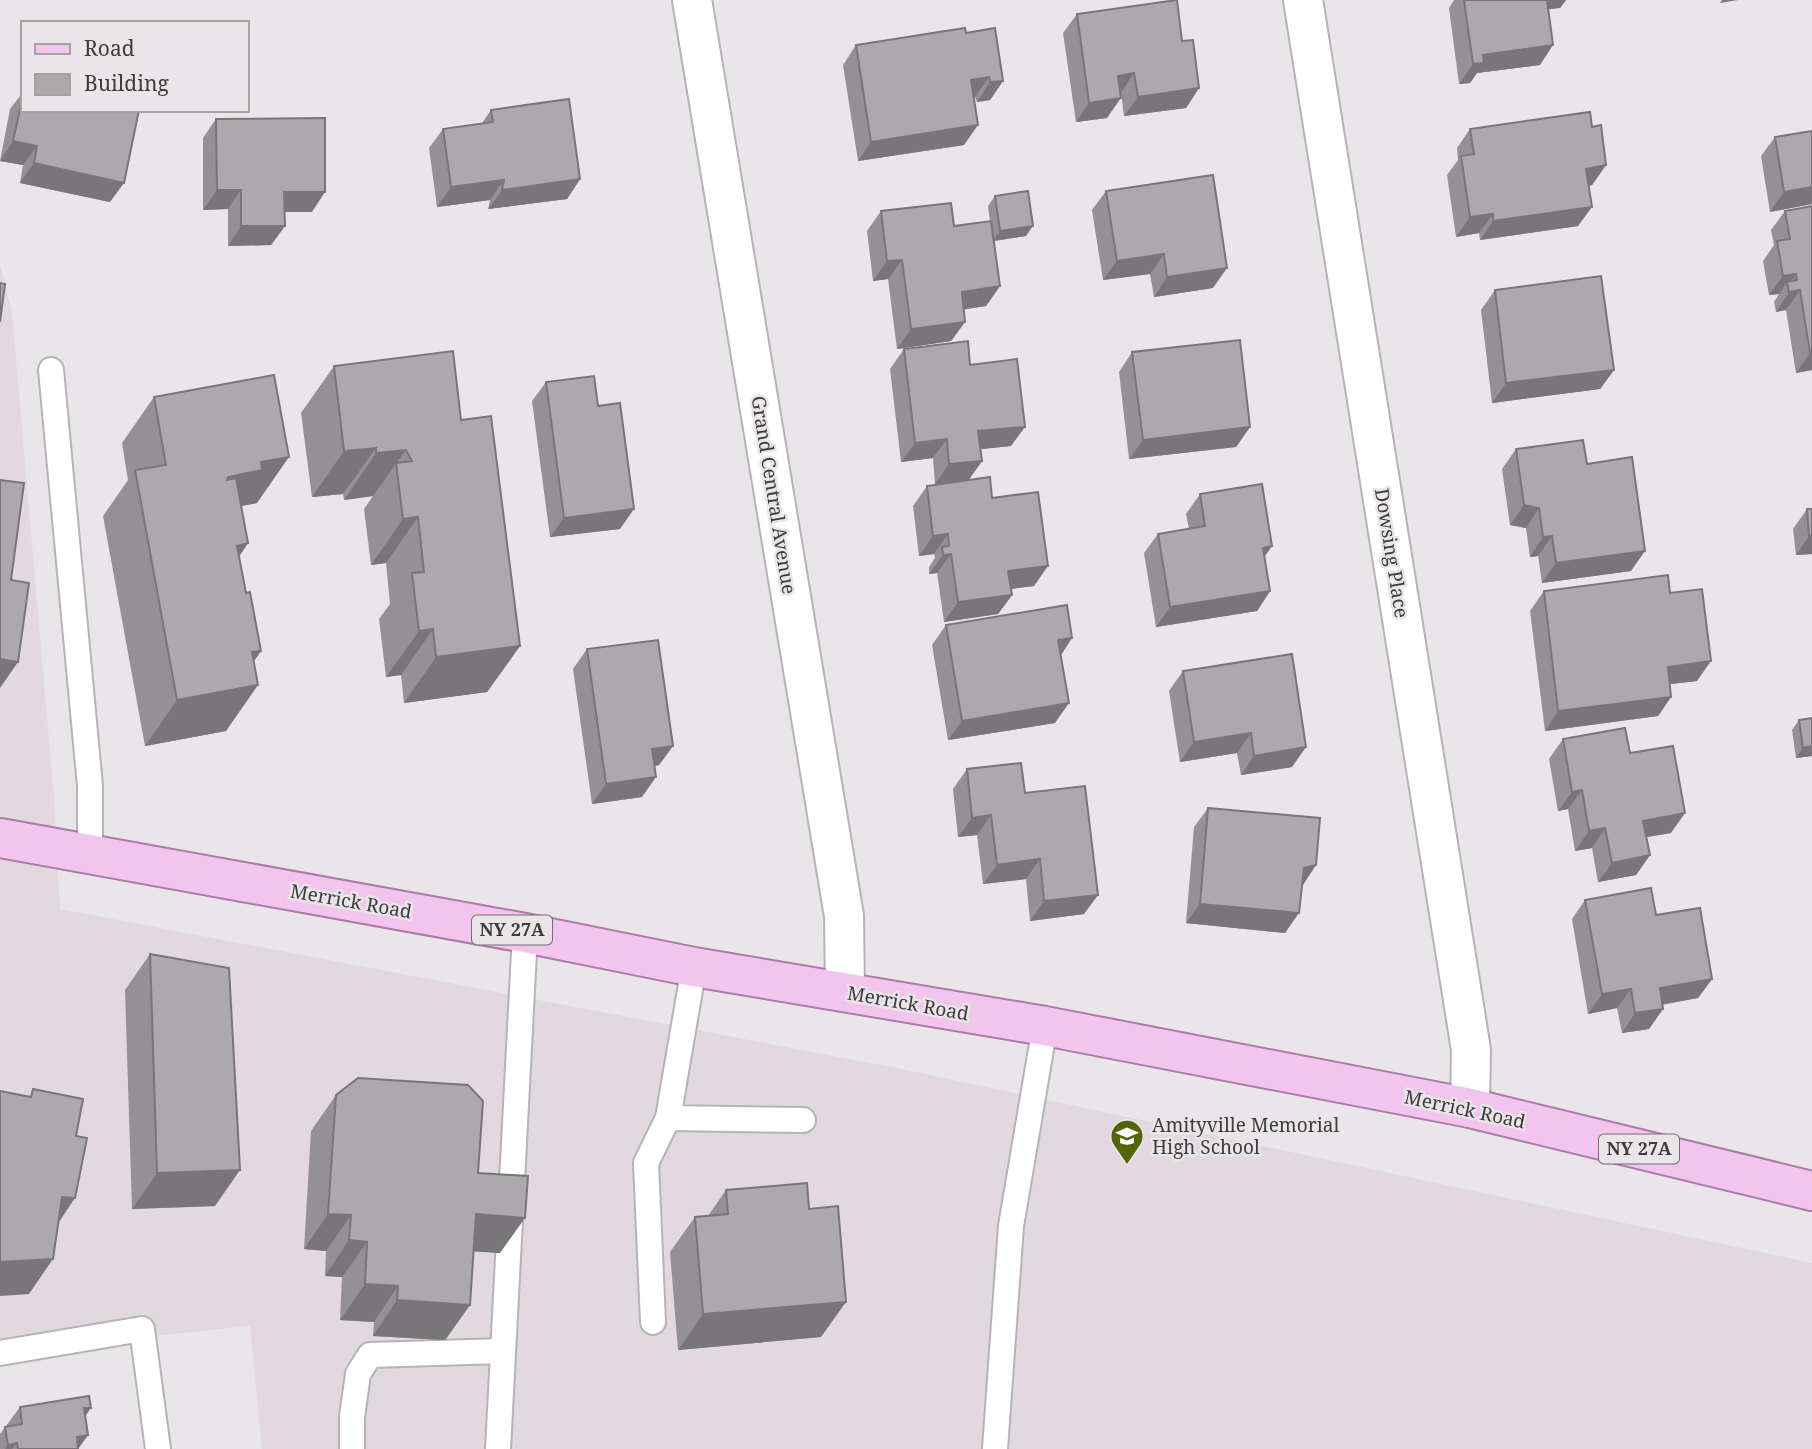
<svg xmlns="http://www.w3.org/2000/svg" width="1812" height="1449" font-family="'Noto Serif',serif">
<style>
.built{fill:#e1d8e0}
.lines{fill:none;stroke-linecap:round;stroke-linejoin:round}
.lane-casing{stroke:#b7b3b6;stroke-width:28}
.street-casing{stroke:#b7b3b6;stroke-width:42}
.primary-casing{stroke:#ad7aa9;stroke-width:42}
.lane{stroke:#fff;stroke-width:24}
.street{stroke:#fff;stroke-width:38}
.primary{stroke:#f2c4ee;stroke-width:38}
.wall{fill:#949194}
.shaded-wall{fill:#787678}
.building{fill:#aca9ac;stroke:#787678;stroke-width:2}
.labels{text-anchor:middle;stroke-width:5;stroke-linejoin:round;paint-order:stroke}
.shield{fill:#e9e6e9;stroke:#716f71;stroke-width:2}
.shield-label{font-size:18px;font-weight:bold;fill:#3e3c3d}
.street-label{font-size:19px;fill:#3e3c3d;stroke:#e9e6e9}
.poi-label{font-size:19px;fill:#3e3c3d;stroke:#e9e6e9;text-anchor:start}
</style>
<rect width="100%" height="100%" fill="#e9e6e9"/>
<polygon class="built" points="0,264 12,313 54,798 60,909 902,1069 1812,1263 1812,1449 262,1449 250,1326 0,1352"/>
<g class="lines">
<defs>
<g id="lane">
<polyline points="51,370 90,786 90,855"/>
<polyline points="694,967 668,1118 803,1120"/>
<polyline points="653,1322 646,1163 668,1118"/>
<polyline points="0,1353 142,1329 158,1449"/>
<polyline points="352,1449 352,1417 358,1374 370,1355 503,1351"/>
<polyline points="498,1449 525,933"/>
<polyline points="995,1449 1011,1226 1045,1026"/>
</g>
<g id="street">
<polyline points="692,0 844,916 845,992"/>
<polyline points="1303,0 1471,1050 1470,1108"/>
</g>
<polyline id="primary" points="0,838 525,933 694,967 1045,1026 1470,1108 1812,1191"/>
</defs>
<use href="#lane" class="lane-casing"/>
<use href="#street" class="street-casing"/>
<use href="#primary" class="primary-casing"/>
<use href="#lane" class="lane"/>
<use href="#street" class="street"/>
<use href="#primary" class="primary"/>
</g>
<g class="wall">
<polygon points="1454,0 1566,0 1560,8 1548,9 1540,65 1477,73 1470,83 1459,84 1449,8"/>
<polygon points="1077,14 1182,41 1199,88 1186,108 1124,116 1121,93 1107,118 1076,122 1063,33"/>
<polygon points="966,33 1003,81 990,100 977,102 975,97 974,97 964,145 858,161 843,65 856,45"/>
<polygon points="23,92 23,110 110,202 20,183 23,165 0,161 10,109"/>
<polygon points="491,110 580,179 567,199 488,209 490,200 437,207 429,148 443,129 482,123"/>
<polygon points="216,119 312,212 285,212 285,226 271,245 228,246 228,209 203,210 203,138"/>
<polygon points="1592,127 1606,165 1592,185 1589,186 1578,226 1480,240 1479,233 1456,237 1447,175 1458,160 1457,148 1470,129"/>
<polygon points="1812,131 1812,204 1770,212 1761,156 1775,137"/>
<polygon points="1106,191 1213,288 1154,297 1150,274 1103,280 1092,210"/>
<polygon points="995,196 1026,236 994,241 1000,286 986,306 964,309 965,322 951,341 897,349 888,279 873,281 867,231 881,211 954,226 990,221 988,206"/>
<polygon points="1812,206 1812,370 1796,373 1786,310 1776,312 1774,302 1779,294 1769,295 1763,261 1774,245 1771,230 1785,211"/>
<polygon points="1495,290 1614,370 1600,389 1492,403 1481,310"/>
<polygon points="904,349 970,365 1011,446 980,449 982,461 968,480 992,498 1034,586 1011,589 1012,595 998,614 944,622 937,573 929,574 929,567 935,558 934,554 919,556 913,506 927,486 958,482 935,484 933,458 901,462 890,369"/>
<polygon points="1132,352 1250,427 1236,447 1129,459 1119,372"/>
<polygon points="334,366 461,420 520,646 487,692 404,703 401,675 386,677 379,619 390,604 386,563 371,565 364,509 373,496 344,500 343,494 312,497 301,413"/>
<polygon points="546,382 620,529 550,537 532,401"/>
<polygon points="154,397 257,503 241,506 248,543 239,557 246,593 261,651 254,661 226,731 145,746 103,516 128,480 122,443"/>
<polygon points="1516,449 1587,464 1631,571 1542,583 1538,556 1530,557 1526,528 1510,525 1502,469"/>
<polygon points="1200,494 1264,557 1270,591 1257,611 1156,627 1144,553 1158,534 1189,529 1186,514"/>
<polygon points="1807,509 1812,509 1812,554 1796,555 1793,529"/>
<polygon points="1544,591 1670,593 1697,681 1670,684 1671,697 1658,716 1545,731 1530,611"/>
<polygon points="946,625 1072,638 1061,655 1055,723 948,740 932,645"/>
<polygon points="587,649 673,746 659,765 655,766 642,797 592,804 573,669"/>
<polygon points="1183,671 1292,767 1241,775 1237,753 1180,762 1169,691"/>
<polygon points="1799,720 1812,756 1796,758 1792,730"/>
<polygon points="1563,739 1630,753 1671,833 1646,837 1650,855 1636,875 1598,882 1592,848 1575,851 1568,809 1558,811 1549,759"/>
<polygon points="967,769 1025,793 1084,914 1030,921 1026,879 983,884 977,835 958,837 953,789"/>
<polygon points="1208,808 1316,865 1302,885 1285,933 1186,923 1194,827"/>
<polygon points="1585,900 1656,915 1712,979 1698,998 1662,1005 1663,1009 1649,1029 1622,1033 1617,1008 1588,1014 1572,919"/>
<polygon points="150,954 215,1206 132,1209 125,990"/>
<polygon points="336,1095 478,1173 500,1253 474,1251 470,1305 445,1340 373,1336 374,1322 340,1320 342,1277 325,1276 326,1251 304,1249 311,1131"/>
<polygon points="726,1190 809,1209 821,1337 678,1350 670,1252 695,1217 708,1216"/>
<polygon points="20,1407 85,1415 88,1435 78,1449 0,1449 0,1434"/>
</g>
<g class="shaded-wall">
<polygon points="1540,0 1566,0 1560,8 1532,11"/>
<polygon points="1722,0 1738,0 1720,3"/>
<polygon points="1553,45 1540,65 1477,73 1470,83 1459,84 1473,64 1483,55"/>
<polygon points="1134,73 1121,93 1118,76"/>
<polygon points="989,77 975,97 957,100 971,80"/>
<polygon points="1003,81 990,100 977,102 990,82"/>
<polygon points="1199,88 1186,108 1124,116 1138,97"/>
<polygon points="1121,98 1107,118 1076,122 1089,103"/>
<polygon points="978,125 964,145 858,161 871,142"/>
<polygon points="13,141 37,146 23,165 0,161"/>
<polygon points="34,163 124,183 110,202 20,183"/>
<polygon points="1606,165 1592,185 1572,188 1586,169"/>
<polygon points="580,179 567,199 488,209 502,190"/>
<polygon points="504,180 490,200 437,207 451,187"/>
<polygon points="1812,187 1812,204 1770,212 1784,192"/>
<polygon points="217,190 241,190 228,209 203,210"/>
<polygon points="284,192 325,192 312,212 271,212"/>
<polygon points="1592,207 1578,226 1480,240 1493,221"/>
<polygon points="1493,214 1479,233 1456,237 1470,217"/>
<polygon points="241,226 285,226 271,245 228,246"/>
<polygon points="1033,226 1026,236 993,241 1000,231"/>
<polygon points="1164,254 1150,274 1103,280 1117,261"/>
<polygon points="902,260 888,279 873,281 887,261"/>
<polygon points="1227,268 1213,288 1154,297 1167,277"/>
<polygon points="1796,274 1788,286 1787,282 1779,294 1769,295 1783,276"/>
<polygon points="1000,286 986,306 948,312 962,292"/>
<polygon points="1800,290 1786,310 1776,312 1789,292"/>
<polygon points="965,322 951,341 897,349 911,329"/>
<polygon points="1810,353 1812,353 1812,370 1796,373"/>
<polygon points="1614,370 1600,389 1492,403 1506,383"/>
<polygon points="1025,427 1011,446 964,451 978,431"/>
<polygon points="1250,427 1236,447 1129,459 1143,440"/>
<polygon points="947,439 933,458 901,462 915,443"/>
<polygon points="376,448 343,494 312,497 344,451"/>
<polygon points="406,450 373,496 344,500 376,453"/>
<polygon points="289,457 257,503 236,507 229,516 228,477 261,462"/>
<polygon points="982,461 968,481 935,484 949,464"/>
<polygon points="1524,505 1539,508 1526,528 1510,525"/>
<polygon points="634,509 620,529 550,537 564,518"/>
<polygon points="418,517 386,563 371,565 403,519"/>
<polygon points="948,534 934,554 919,556 933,536"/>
<polygon points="1812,535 1812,554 1796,555 1809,536"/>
<polygon points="1552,536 1538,556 1530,557 1543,537"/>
<polygon points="248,543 216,589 237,546"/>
<polygon points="1272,546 1258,566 1263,548"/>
<polygon points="1645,551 1631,571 1542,583 1556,563"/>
<polygon points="951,554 937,573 929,574 943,555"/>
<polygon points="1048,566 1034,586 995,591 1008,571"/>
<polygon points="1270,591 1257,611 1156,627 1170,607"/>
<polygon points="1012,595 998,614 944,622 958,602"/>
<polygon points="433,629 401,675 386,677 419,631"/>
<polygon points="1072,638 1059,658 1058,640"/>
<polygon points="520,646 487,692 404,703 436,657"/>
<polygon points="261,651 234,690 258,685 226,731 145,746 177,700 252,652"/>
<polygon points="0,659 18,662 0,688"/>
<polygon points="1711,661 1697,681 1654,686 1668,667"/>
<polygon points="1671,697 1658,716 1545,731 1558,711"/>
<polygon points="1069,703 1055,723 948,740 962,721"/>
<polygon points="1251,733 1237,753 1180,762 1194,742"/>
<polygon points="673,746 659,765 639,769 652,749"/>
<polygon points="1812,746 1812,756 1796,758 1803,748"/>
<polygon points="1306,747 1292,767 1241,775 1254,756"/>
<polygon points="656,777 642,797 592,804 606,784"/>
<polygon points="1582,790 1568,809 1558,811 1572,792"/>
<polygon points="1685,813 1671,833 1630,840 1643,821"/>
<polygon points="991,815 977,835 958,837 972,818"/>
<polygon points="1605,828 1592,848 1575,851 1589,831"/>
<polygon points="1650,855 1636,875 1598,882 1612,863"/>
<polygon points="1040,859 1026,879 983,884 997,865"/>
<polygon points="1316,865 1303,885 1290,887 1304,868"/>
<polygon points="1098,895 1084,914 1030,921 1044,901"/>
<polygon points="1200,904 1299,913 1285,933 1186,923"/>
<polygon points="1712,979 1698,998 1646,1007 1660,988"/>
<polygon points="1631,989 1617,1008 1588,1014 1602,994"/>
<polygon points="1663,1009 1649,1029 1622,1033 1635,1013"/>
<polygon points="240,1170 215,1206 132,1209 157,1173"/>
<polygon points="62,1197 75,1198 51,1234"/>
<polygon points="328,1214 351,1215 326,1251 304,1249"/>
<polygon points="476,1214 525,1218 500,1253 451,1250"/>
<polygon points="349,1240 367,1242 342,1277 325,1276"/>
<polygon points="53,1259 29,1294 0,1296 0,1262"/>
<polygon points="365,1284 398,1286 374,1322 340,1320"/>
<polygon points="397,1300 470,1305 445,1340 373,1336"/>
<polygon points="846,1302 821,1337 678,1350 703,1314"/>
<polygon points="84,1408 91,1408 66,1443"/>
<polygon points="88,1435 78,1449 77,1437"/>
<polygon points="17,1443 12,1449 5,1449 8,1445"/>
</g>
<g class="building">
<polygon points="1177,0 1182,41 1193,40 1199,88 1138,97 1134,73 1118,76 1121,98 1089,103 1077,14"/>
<polygon points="1464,0 1547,0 1553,45 1483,55 1484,63 1473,64"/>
<polygon points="965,28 966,33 995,28 1003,81 990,82 989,77 971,80 978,125 871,142 856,45"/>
<polygon points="23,96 23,110 139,110 124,183 34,163 37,146 13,141"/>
<polygon points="569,99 580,179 502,190 504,180 451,187 443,129 493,122 491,110"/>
<polygon points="1590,112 1592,127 1601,125 1606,165 1586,169 1592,207 1493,221 1493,214 1470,217 1461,156 1474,154 1470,129"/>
<polygon points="325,118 325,192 284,192 285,226 241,226 241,190 217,190 216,119"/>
<polygon points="1812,131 1812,187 1784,192 1775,137"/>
<polygon points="1213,175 1227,268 1167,277 1164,254 1117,261 1106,191"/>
<polygon points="1028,191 1033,226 1000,231 995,196"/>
<polygon points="951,203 954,226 991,221 1000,286 962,292 965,322 911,329 902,260 887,261 881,211"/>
<polygon points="1812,206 1812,353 1810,353 1800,290 1789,292 1787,282 1797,280 1796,274 1783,276 1777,241 1790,239 1785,211"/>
<polygon points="1601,276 1614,370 1506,383 1495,290"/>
<polygon points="0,283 5,284 0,322"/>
<polygon points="1240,340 1250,427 1143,440 1132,352"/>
<polygon points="968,341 970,365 1017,359 1025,427 978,431 982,461 949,464 947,439 915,443 904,349"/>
<polygon points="453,351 461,420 491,416 520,646 436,657 433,629 419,631 412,573 424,572 418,517 403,519 396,463 412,461 406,450 376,453 376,448 344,451 334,366"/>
<polygon points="274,375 289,457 261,462 262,470 228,477 227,480 236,478 248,543 237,546 246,593 250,592 261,651 252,652 258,685 177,700 135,470 166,465 154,397"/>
<polygon points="594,376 598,406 620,403 634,509 564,518 546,382"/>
<polygon points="1583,440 1587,464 1632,457 1645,551 1556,563 1552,536 1543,537 1539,508 1524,505 1516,449"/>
<polygon points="990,477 992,498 1038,492 1048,566 1008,571 1012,595 958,602 951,554 943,555 942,547 949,546 948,534 933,536 927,486"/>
<polygon points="0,480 24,483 11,580 29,583 18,662 0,659"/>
<polygon points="1262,484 1272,546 1263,548 1270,591 1170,607 1158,534 1205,526 1200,494"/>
<polygon points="1807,509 1812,509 1812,535 1809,536"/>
<polygon points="1668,575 1670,593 1702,589 1711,661 1668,667 1671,697 1558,711 1544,591"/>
<polygon points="1067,605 1072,638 1058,640 1069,703 962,721 946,625"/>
<polygon points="658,640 673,746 652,749 656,777 606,784 587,649"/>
<polygon points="1292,654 1306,747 1254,756 1251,733 1194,742 1183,671"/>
<polygon points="1812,718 1812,746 1803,748 1799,720"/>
<polygon points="1625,728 1630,753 1673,746 1685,813 1643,821 1650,855 1612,863 1605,828 1589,831 1582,790 1572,792 1563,739"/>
<polygon points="1021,763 1025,793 1085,786 1098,895 1044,901 1040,859 997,865 991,815 972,818 967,769"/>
<polygon points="1208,808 1320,818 1316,865 1304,868 1299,913 1200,904"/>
<polygon points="1651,888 1656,915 1700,908 1712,979 1660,988 1663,1009 1635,1013 1631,989 1602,994 1585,900"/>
<polygon points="150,954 229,968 240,1170 157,1173"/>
<polygon points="358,1078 468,1085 483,1101 478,1173 528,1176 525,1218 476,1214 470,1305 397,1300 398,1286 365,1284 367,1242 349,1240 351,1215 328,1214 336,1095"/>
<polygon points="33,1089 83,1099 76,1136 87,1138 75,1198 62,1197 53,1259 0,1262 0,1091 31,1097"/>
<polygon points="807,1183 809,1209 838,1206 846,1302 703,1314 695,1217 728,1214 726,1190"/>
<polygon points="89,1396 91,1408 84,1408 88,1435 77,1437 78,1449 18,1449 17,1443 8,1445 5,1427 22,1424 20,1407"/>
</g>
<defs>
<symbol id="school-pin" viewBox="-11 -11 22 30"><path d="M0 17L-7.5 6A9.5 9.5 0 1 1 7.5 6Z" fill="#566409" stroke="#e9e6e9"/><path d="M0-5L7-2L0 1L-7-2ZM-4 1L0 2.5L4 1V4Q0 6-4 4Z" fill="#fff"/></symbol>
</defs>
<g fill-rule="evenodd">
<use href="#school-pin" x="1108" y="1117" width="38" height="52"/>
</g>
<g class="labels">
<g class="shield">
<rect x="472" y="915.5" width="80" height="29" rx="5"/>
<rect x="1599" y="1134.5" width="80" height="29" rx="5"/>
</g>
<g class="shield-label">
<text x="512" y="936">NY 27A</text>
<text x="1639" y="1155">NY 27A</text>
</g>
<g class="street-label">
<text transform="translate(774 495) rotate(81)" y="7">Grand Central Avenue</text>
<text transform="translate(1392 553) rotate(81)" y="7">Dowsing Place</text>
<text transform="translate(351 901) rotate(10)" y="7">Merrick Road</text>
<text transform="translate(908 1003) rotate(10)" y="7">Merrick Road</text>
<text transform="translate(1465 1109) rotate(12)" y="7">Merrick Road</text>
</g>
<g class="poi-label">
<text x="1152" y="1132">Amityville Memorial<tspan x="1152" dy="22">High School</tspan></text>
</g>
</g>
<rect x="21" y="21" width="228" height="91" fill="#e9e6e9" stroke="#a5a2a4" stroke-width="2"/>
<rect x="35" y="44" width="35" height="10" fill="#f2c4ee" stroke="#a5a2a4" stroke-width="2"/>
<text x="84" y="56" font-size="21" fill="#3e3c3d">Road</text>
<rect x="35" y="74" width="35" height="21" fill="#aca9ac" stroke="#a5a2a4" stroke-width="2"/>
<text x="84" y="91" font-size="21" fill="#3e3c3d">Building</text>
</svg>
